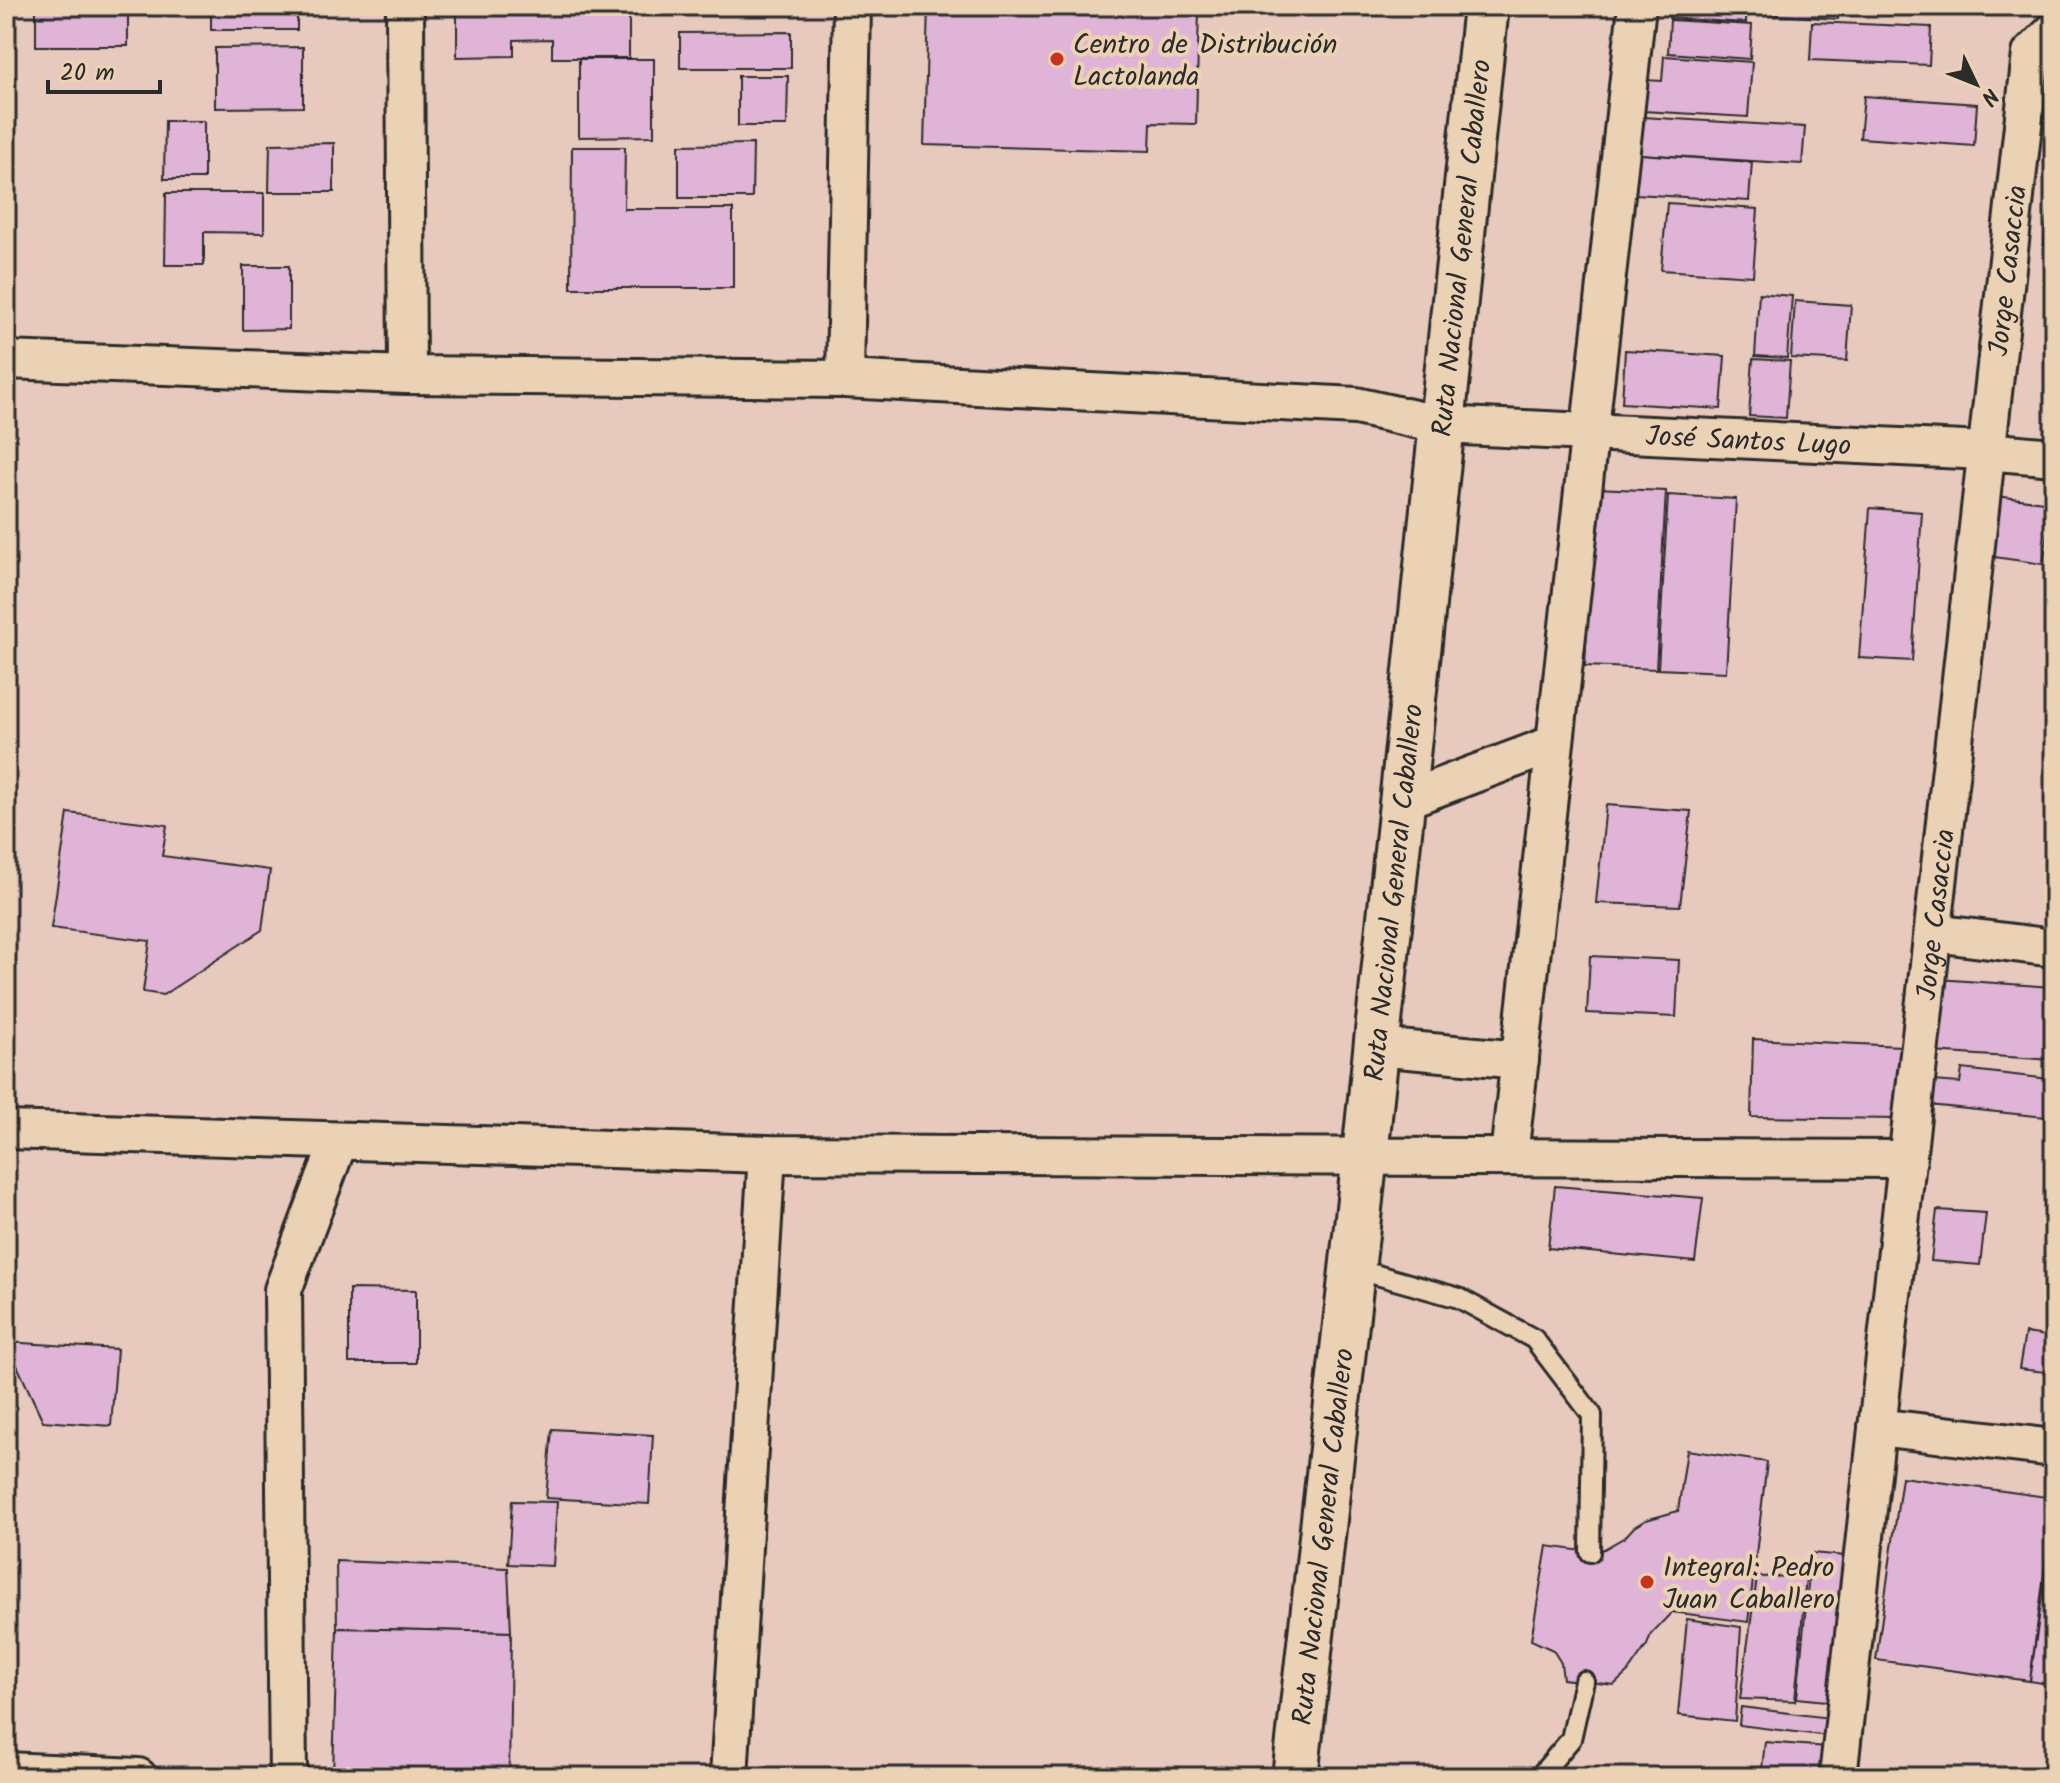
<svg xmlns="http://www.w3.org/2000/svg" width="2060" height="1783" font-family="Kalam,sans-serif">
<style>
.building{fill:#e0b4d7;stroke:#2b2b2b;stroke-width:2}
.lines{fill:none;stroke-linecap:round;stroke-linejoin:round}
.lane-casing{stroke:#2b2b2b;stroke-width:24}
.street-casing{stroke:#2b2b2b;stroke-width:42}
.highway-casing{stroke:#2b2b2b;stroke-width:50}
.lane{stroke:#ecd2b4;stroke-width:18}
.street{stroke:#ecd2b4;stroke-width:36}
.highway{stroke:#ecd2b4;stroke-width:44}
.poi-dot{fill:#c8321e;stroke:#ecd2b4;stroke-width:3}
.labels{text-anchor:middle;stroke-width:8;stroke-linejoin:round;paint-order:stroke}
.poi-label{font-size:28px;fill:#2b2b2b;stroke:#ecd2b4;text-anchor:start}
.street-label{font-size:28px;fill:#2b2b2b;stroke:#ecd2b4}
</style>
<rect width="100%" height="100%" fill="#e8c9be"/>
<filter id="ink" filterUnits="userSpaceOnUse"><feTurbulence type="fractalNoise" baseFrequency=".0125" numOctaves="2"/><feDisplacementMap in="SourceGraphic" scale="16" xChannelSelector="R" yChannelSelector="G"/><feConvolveMatrix kernelMatrix="1 2 1 2 8 2 1 2 1" color-interpolation-filters="sRGB"/></filter>
<g filter="url(#ink)">
<g class="building">
<rect x="36" y="6" width="92" height="40"/>
<rect x="211" y="6" width="86" height="24"/>
<polygon points="457,6 629,6 629,58 552,58 552,39 514,40 514,56 457,57"/>
<polygon points="928,6 1199,10 1196,124 1151,123 1150,151 924,145"/>
<polygon points="1188,6 1267,6 1267,13"/>
<polygon points="1669,6 1747,6 1746,23 1669,18"/>
<polygon points="1764,6 1839,6 1838,19 1763,14"/>
<polygon points="1670,20 1752,25 1750,59 1668,53"/>
<polygon points="1812,22 1931,27 1929,65 1810,60"/>
<polygon points="791,32 791,68 680,68 680,33"/>
<polygon points="303,47 303,107 215,108 215,48"/>
<polygon points="1664,56 1752,62 1748,117 1642,111 1645,80 1662,81"/>
<polygon points="579,59 654,59 654,136 579,137"/>
<polygon points="738,76 788,76 787,126 738,126"/>
<polygon points="1864,96 1977,104 1974,146 1860,138"/>
<polygon points="1642,117 1805,127 1802,164 1639,154"/>
<polygon points="165,121 204,121 204,179 164,179"/>
<polygon points="334,143 334,192 269,192 270,144"/>
<polygon points="753,144 752,198 679,198 679,145"/>
<polygon points="572,147 625,147 624,209 733,209 733,288 571,288"/>
<polygon points="1639,154 1752,162 1749,201 1636,194"/>
<polygon points="166,193 264,193 264,233 204,232 204,265 165,265"/>
<polygon points="2051,194 2054,195 2054,247 2044,245"/>
<polygon points="1667,203 1758,209 1753,276 1661,270"/>
<polygon points="243,266 289,266 289,329 243,330"/>
<polygon points="1759,293 1792,296 1787,358 1755,356"/>
<polygon points="1795,301 1851,305 1847,361 1791,358"/>
<polygon points="1625,350 1725,356 1721,409 1622,403"/>
<polygon points="1753,359 1790,361 1786,418 1749,416"/>
<polygon points="1594,488 1666,491 1656,669 1585,666"/>
<polygon points="1668,495 1736,499 1726,672 1658,669"/>
<polygon points="1996,496 2052,503 2043,564 1987,556"/>
<polygon points="1870,508 1922,512 1912,661 1859,658"/>
<polygon points="1606,805 1691,811 1680,906 1596,903"/>
<polygon points="68,813 167,825 162,856 270,870 262,930 163,995 143,992 150,941 51,928"/>
<polygon points="1590,956 1679,960 1676,1017 1587,1013"/>
<polygon points="1937,979 2054,987 2053,1060 1932,1052"/>
<polygon points="1753,1039 1901,1046 1897,1119 1751,1117"/>
<polygon points="1962,1069 2050,1079 2046,1117 1929,1105 1932,1081 1960,1083"/>
<polygon points="1555,1186 1703,1198 1695,1262 1548,1248"/>
<polygon points="1937,1210 1986,1213 1980,1265 1931,1261"/>
<polygon points="349,1289 416,1290 416,1363 349,1363"/>
<polygon points="2025,1333 2054,1337 2054,1373 2019,1369"/>
<polygon points="6,1342 117,1349 111,1426 43,1421"/>
<polygon points="552,1429 653,1435 649,1504 546,1498"/>
<polygon points="1687,1450 1767,1462 1748,1622 1672,1612 1651,1634 1647,1645 1628,1672 1614,1685 1563,1679 1561,1663 1553,1650 1531,1640 1547,1546 1590,1552 1604,1549 1625,1537 1634,1527 1646,1520 1678,1511"/>
<polygon points="1902,1477 2054,1498 2030,1681 1876,1660"/>
<polygon points="512,1501 557,1502 553,1566 508,1564"/>
<polygon points="2054,1512 2054,1685 2030,1681"/>
<polygon points="1811,1553 1857,1557 1845,1703 1797,1698"/>
<polygon points="336,1561 508,1568 511,1632 337,1628"/>
<polygon points="1806,1576 1795,1701 1740,1699 1757,1577"/>
<polygon points="1687,1619 1741,1627 1735,1721 1678,1715"/>
<polygon points="337,1628 511,1632 509,1777 333,1777"/>
<polygon points="1741,1707 1838,1719 1836,1737 1739,1725"/>
<polygon points="1765,1742 1839,1748 1835,1777 1761,1777"/>
</g>
<g class="lines">
<defs>
<g id="lane">
<polyline points="1352,1268 1459,1298 1534,1339 1592,1415 1590,1552"/>
<polyline points="1539,1777 1571,1739 1584,1681"/>
</g>
<g id="street">
<polyline points="405,6 407,375"/>
<path id="s1" d="M6 360 407 375 845 379 1356 406 1442 425 1985 451 2054 457"/>
<polyline points="845,379 852,6"/>
<polyline points="1402,801 1554,744"/>
<polyline points="1934,933 2054,948"/>
<polyline points="1376,1047 1520,1060"/>
<polyline points="6,1130 767,1154 1908,1159"/>
<polyline points="1509,1156 1637,6"/>
<polyline points="1877,1427 2054,1448"/>
<polyline points="6,1771 138,1777"/>
<polyline points="288,1777 283,1290 339,1141"/>
<polyline points="729,1777 767,1154"/>
<path id="s2" d="M1838 1777 2031 54 2054 31"/>
</g>
<g id="highway">
<path id="s3" d="M1295 1777 1365 1155 1486 6"/>
</g>
</defs>
<use href="#lane" class="lane-casing"/>
<use href="#street" class="street-casing"/>
<use href="#highway" class="highway-casing"/>
<use href="#lane" class="lane"/>
<use href="#street" class="street"/>
<use href="#highway" class="highway"/>
</g>
</g>
<g class="poi-dot">
<circle cx="1057" cy="59" r="8"/>
<circle cx="1647" cy="1582" r="8"/>
</g>
<g class="labels">
<g class="poi-label">
<text x="1073" y="53">Centro de Distribución<tspan x="1073" dy="32">Lactolanda</tspan></text>
<text x="1663" y="1576">Integral: Pedro<tspan x="1663" dy="32">Juan Caballero</tspan></text>
</g>
<g class="street-label">
<text dy="10" stroke="none"><textPath href="#s3" startOffset="1538">Ruta Nacional General Caballero</textPath></text>
<text dy="10" stroke="none"><textPath href="#s2" startOffset="1516">Jorge Casaccia</textPath></text>
<text dy="10" stroke="none"><textPath href="#s1" startOffset="1746">José Santos Lugo</textPath></text>
<text dy="10" stroke="none"><textPath href="#s3" startOffset="890">Ruta Nacional General Caballero</textPath></text>
<text dy="10" stroke="none"><textPath href="#s2" startOffset="868">Jorge Casaccia</textPath></text>
<text dy="10" stroke="none"><textPath href="#s3" startOffset="242">Ruta Nacional General Caballero</textPath></text>
</g>
</g>
<rect width="2060" height="1783" fill="none" stroke="#ecd2b4" stroke-width="32"/>
<rect x="16" y="16" width="2028" height="1751" fill="none" stroke="#2b2b2b" stroke-width="3" filter="url(#ink)"/>
<g transform="translate(1976 84) rotate(133)" stroke="#ecd2b4" stroke-width="6" paint-order="stroke">
<path d="M0-6L14 30L0 20L-14 30Z" fill="#2b2b2b"/>
<text y="-12" font-size="22" font-weight="bold" text-anchor="middle" fill="#2b2b2b">N</text>
</g>
<path d="M48 80v12h112v-12" fill="none" stroke="#2b2b2b" stroke-width="4"/>
<text x="60" y="80" font-size="24" fill="#2b2b2b" stroke="#ecd2b4" stroke-width="6" paint-order="stroke">20 m</text>
</svg>
